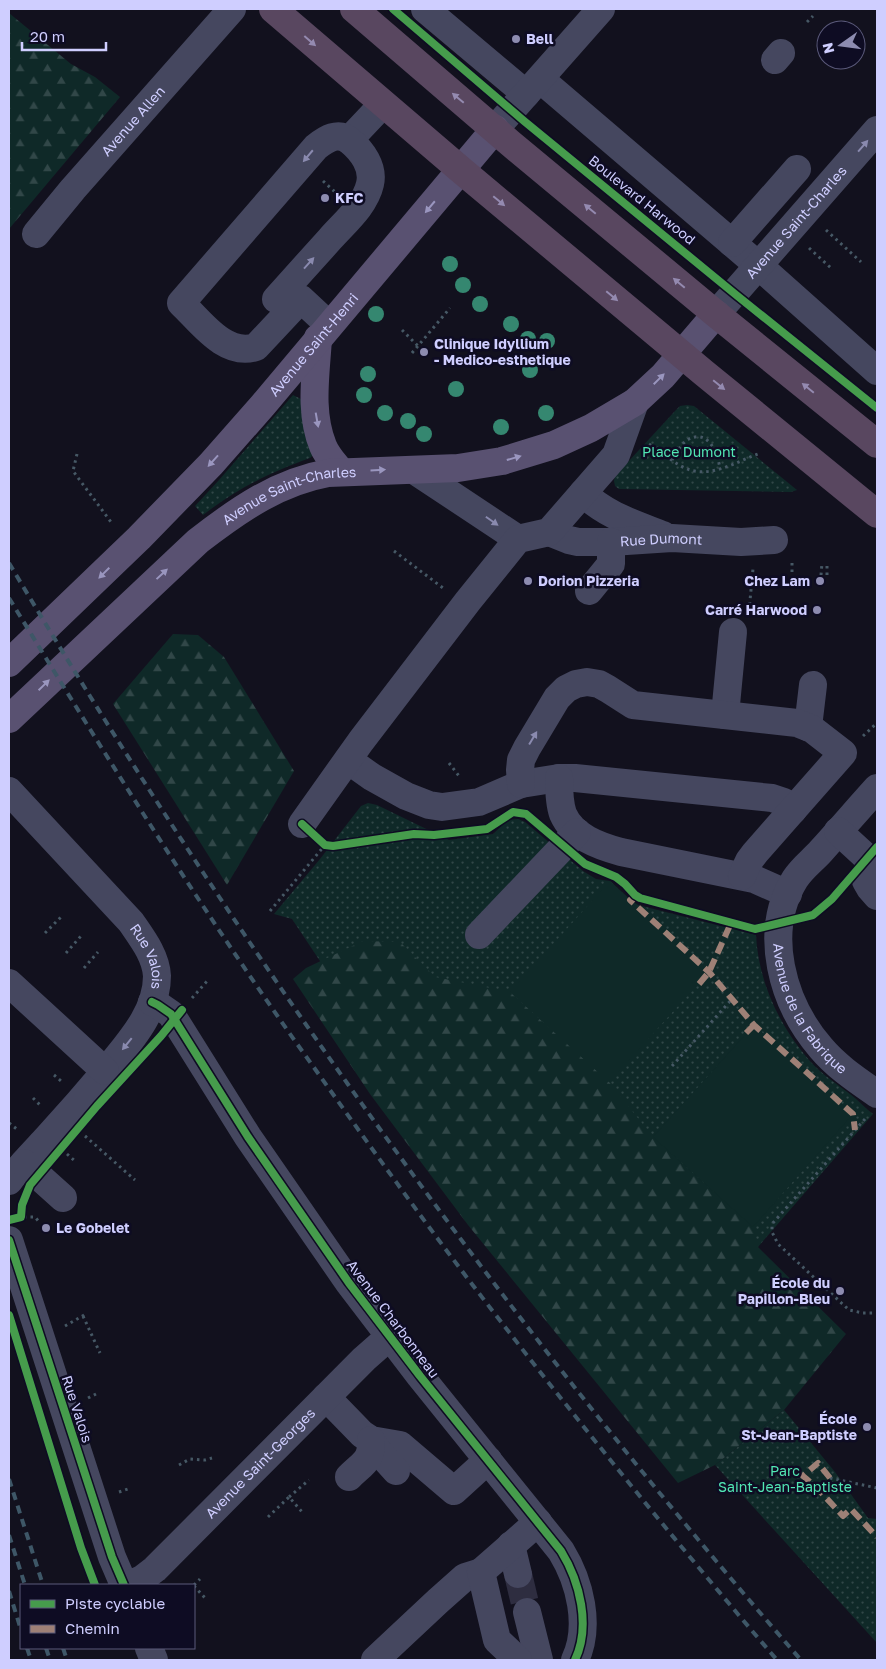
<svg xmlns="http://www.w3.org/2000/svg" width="886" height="1669" font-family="'Golos Text',sans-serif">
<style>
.grass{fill:url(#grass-dots)}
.forest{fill:url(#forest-firs)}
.garden{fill:#0f2928}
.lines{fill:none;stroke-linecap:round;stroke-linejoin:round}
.minor-tunnel{stroke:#2e2d40;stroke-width:28;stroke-dasharray:28 14;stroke-linecap:butt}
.path{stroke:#465865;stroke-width:3;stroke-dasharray:2.5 4;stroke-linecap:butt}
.minor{stroke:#45475f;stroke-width:28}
.major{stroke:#595171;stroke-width:28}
.highway{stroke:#594760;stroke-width:28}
.rail{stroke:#3e5767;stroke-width:4;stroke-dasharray:8 6;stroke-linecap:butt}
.quiet{stroke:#9e8076;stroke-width:6;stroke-dasharray:12 6;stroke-linecap:butt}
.cycleway-casing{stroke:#0e0c23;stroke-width:11}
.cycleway{stroke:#469c4c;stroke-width:8}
.tree{fill:#358770}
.oneway{fill:#948ab0}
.oneway2{fill:#8a8aaf}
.oneway3{fill:#9a96bf}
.poi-dot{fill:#8d8cb0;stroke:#0e0c23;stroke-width:2}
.labels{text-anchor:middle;stroke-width:5;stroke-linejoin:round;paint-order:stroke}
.poi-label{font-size:14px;font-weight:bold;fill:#cfceff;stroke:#0e0c23;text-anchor:start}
.street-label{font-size:14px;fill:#cfceff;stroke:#0e0c23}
.park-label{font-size:14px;fill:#52e7b4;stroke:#0e0c23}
</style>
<defs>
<pattern id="grass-dots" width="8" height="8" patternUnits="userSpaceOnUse" patternTransform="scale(1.25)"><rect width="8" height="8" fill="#0f2928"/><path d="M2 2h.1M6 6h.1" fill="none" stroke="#314748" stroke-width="1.8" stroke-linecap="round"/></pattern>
<pattern id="forest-firs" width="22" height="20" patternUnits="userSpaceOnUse" patternTransform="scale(1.25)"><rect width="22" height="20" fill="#0f2928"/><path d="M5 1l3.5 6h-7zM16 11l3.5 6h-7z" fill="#314748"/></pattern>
</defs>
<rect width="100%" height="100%" fill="#12111e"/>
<g class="grass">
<path d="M293 395 303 400 313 455 310 458C269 473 238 488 203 515L195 506 219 480Z"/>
<polygon points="687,405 694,406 797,490 791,492 619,489 615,486 614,481 615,476 675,411 680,406"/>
<path d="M368 803 377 805 449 840 493 834 508 820 518 819 525 822 583 871 596 879 610 881 630 900 638 905 756 935C758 978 777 1021 804 1054 817 1071 834 1082 850 1094 858 1100 865 1108 873 1114L758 1247 324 967 292 919 274 914 320 859 361 806Z"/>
<polygon points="784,1410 835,1472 868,1518 877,1519 877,1643 715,1465"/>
</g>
<g class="forest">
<polygon points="9,13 71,64 95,77 120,97 9,229"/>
<polygon points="173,634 198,635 224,657 294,771 227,885 113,704"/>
<polygon points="363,941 400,942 435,977 510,992 609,1082 653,1137 753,1227 758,1247 846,1334 784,1410 715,1465 678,1483 468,1225 370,1094 293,979 306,968"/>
</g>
<g class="garden">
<polygon points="610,881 709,972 609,1082 510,992"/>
<polygon points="754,1025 853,1114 753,1227 653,1137"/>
</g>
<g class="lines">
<polyline class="minor-tunnel" points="518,1574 527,1612"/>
<g class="path">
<polyline points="807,22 813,16"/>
<polyline points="323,181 335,192"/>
<polyline points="826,230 861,262"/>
<polyline points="809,248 831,268"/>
<polyline points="402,330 418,346"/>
<polyline points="412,353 450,308"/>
<path d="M649 444C660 451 670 460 681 466 707 481 733 463 758 454"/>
<polyline points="77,454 73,471 111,522"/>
<path d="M672 460C677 453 681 443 689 439 709 429 718 454 720 469"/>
<polyline points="394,551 443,588"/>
<polyline points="792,572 792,561"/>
<polyline points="821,575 822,563"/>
<polyline points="827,575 827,563"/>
<polyline points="749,611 753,569"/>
<polyline points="863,736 877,723"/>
<polyline points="449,763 459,776"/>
<polyline points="270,911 325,845"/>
<polyline points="45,933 61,917"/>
<polyline points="66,953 81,936"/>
<polyline points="84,968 98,952"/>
<polyline points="192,998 209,979"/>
<polyline points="672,1066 732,999"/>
<polyline points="54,1075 61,1081"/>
<polyline points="33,1098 40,1105"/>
<polyline points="865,1119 772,1224 772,1232 778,1244 849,1310 863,1313 877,1313"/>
<polyline points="9,1123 18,1130"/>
<polyline points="85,1136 135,1180"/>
<polyline points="67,1154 76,1162"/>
<polyline points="24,1217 35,1217 40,1223"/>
<polyline points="83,1316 100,1353"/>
<polyline points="65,1326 86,1314"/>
<polyline points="88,1398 96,1394"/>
<polyline points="179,1465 190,1459 205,1460 212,1458"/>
<polyline points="830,1478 877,1488"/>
<polyline points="119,1492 128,1489"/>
<polyline points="289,1497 309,1480"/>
<polyline points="268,1517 289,1497 303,1513"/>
<polyline points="194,1585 200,1579"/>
<polyline points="194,1586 206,1599"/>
</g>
<g class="minor">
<polyline points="425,9 526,94"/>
<polyline points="775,60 781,53"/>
<polyline points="540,79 759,266 877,371"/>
<polyline points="495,129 601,9"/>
<polyline points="349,140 383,104"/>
<path id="s1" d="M36 234 73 189 232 9"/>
<polyline points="732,243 797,169"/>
<path d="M276 299C294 279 312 259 330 239 344 223 365 206 370 184 374 167 362 151 350 141 338 131 326 139 316 147L181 303C201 322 225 357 256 347L301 299 329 325"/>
<path id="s2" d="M716 314 877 130"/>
<polyline points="414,470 518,539"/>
<path d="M583 493C605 515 635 524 663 535"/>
<path id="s3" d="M549 532 569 540 578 542H611L672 538 741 542 774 540"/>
<polyline points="589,591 611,564 611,542"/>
<polyline points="725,715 733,632"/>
<polyline points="808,727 813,685"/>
<polyline points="348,760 372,777 406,796 429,805 442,807 479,802 521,784 559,778 575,778 772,798 784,802 793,810"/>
<path d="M559 778C559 789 559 803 563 814 573 837 599 846 621 852L754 879 788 894"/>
<polyline points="521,784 520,770 521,760 527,748 557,698 566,689 576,684 587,682 599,684 608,689 633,705 797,723 812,729 843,753 755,853 749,861 742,876"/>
<path id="s4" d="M877 788C858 809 840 830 821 851 813 860 802 868 795 879 762 932 782 1003 821 1048 837 1067 857 1080 877 1094"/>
<path id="s5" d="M9 791 131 922C142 938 156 956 157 976 157 1012 130 1041 110 1066 89 1091 68 1115 47 1138 34 1152 20 1166 9 1181"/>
<polyline points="302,824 361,741 468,601 518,539 549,532 616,455 635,402"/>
<polyline points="838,831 875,865 866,876 866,881 870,888 877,896"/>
<polyline points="479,935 577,832"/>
<polyline points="9,983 105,1071"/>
<path d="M152 1002 158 1005 171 1014 248 1137 349 1283 420 1376 561 1551C580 1582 591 1626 575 1660"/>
<polyline points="24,1163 63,1198"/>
<polyline points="9,1240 112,1557 124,1585"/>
<polyline points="326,1397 362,1434 371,1440 400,1445 454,1491 488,1460"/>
<polyline points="371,1440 378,1451 396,1471"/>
<path d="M349 1477C363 1463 372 1461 371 1440"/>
<polyline points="511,1545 518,1574"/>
<path id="s6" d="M129 1585 142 1579 155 1569 364 1359 389 1337"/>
<polyline points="527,1612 539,1660"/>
<polyline points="149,1648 154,1660"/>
<polyline points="375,1660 438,1601 465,1577 481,1572"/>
<polyline points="518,1660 497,1640 481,1572 538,1522"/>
</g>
<g class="major">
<path d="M318 338C316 374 309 412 323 446 327 456 335 464 341 472"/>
<path id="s7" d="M9 663 139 538 211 464 263 405 495 129"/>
<path id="s8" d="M9 719 198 541C238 510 278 482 328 473L458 468 502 461 554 445 591 428 635 402 663 376 716 314"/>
</g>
<g class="highway">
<polyline points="273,9 461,170 704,373 877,514"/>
<polyline points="354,9 510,143 716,314 877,444"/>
</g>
<g class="rail">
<path d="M9 563C240 951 504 1320 801 1660"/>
<path d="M9 598C101 748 194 898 295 1041 355 1125 415 1210 478 1292 574 1417 674 1540 777 1660"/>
<polyline points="9,1479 43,1585"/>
<polyline points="9,1535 25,1585"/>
<polyline points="9,1591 21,1630"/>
<polyline points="27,1648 31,1660"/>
<polyline points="46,1648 50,1660"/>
<polyline points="63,1648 67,1660"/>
</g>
<g class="quiet">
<polyline points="635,895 630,900 709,972 754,1025 853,1114 855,1130"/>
<polyline points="699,984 709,972 731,923"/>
<polyline points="746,1033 754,1025"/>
<polyline points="830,1478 818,1463 803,1476 816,1487 843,1516 851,1509 877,1537"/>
</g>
<defs>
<g id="cycleway">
<polyline points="393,9 524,121 735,294 877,408"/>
<polyline points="302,824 325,845 333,846 414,834 434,835 487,829 513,812 526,814 585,864 616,877 625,884 635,895 640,898 755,929 813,915 832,899 877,847"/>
<path d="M152 1002 158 1005 171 1014 248 1137 349 1283 420 1376 561 1551C580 1582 591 1626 575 1660"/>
<polyline points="9,1220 21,1217 22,1205 30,1185 97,1106 161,1036 182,1010"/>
<polyline points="9,1240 112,1557 124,1585"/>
<polyline points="9,1315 81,1548 95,1585"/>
</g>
</defs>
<use href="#cycleway" class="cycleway-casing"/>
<use href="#cycleway" class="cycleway"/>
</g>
<g class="tree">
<circle cx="450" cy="264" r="8"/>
<circle cx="463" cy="285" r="8"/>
<circle cx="480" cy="304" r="8"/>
<circle cx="376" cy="314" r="8"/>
<circle cx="511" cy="324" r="8"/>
<circle cx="528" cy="339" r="8"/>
<circle cx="547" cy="341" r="8"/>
<circle cx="530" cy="370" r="8"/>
<circle cx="368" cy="374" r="8"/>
<circle cx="456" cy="389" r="8"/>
<circle cx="364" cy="395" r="8"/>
<circle cx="385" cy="413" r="8"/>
<circle cx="546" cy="413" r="8"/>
<circle cx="408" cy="421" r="8"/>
<circle cx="501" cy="427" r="8"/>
<circle cx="424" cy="434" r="8"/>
</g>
<defs><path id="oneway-solid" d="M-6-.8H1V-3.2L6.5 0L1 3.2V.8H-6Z" transform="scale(1.25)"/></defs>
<g class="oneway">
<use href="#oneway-solid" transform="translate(310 41) rotate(41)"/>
<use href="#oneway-solid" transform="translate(458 98) rotate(-140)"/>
<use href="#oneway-solid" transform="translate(499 201) rotate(40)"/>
<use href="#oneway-solid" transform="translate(590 209) rotate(-140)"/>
<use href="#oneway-solid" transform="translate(679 283) rotate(-140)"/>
<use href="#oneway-solid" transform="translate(612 296) rotate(40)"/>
<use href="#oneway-solid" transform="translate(719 385) rotate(39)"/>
<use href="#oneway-solid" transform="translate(808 388) rotate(-141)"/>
</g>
<g class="oneway2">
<use href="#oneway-solid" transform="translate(863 146) rotate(-49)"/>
<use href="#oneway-solid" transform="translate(308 156) rotate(130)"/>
<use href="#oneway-solid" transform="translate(309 263) rotate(-48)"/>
<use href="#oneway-solid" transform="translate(492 521) rotate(35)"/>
<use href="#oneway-solid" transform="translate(533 738) rotate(-59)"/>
<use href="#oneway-solid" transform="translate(127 1044) rotate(129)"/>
</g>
<g class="oneway3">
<use href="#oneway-solid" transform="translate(430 207) rotate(130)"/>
<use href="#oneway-solid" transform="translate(659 379) rotate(-45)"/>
<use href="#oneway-solid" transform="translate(317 420) rotate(80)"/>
<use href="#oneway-solid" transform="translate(514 458) rotate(-16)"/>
<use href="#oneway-solid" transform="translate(213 461) rotate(132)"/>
<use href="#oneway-solid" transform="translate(378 470) rotate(-3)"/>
<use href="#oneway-solid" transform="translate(104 573) rotate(135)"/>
<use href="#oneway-solid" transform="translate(162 574) rotate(-43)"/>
<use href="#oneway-solid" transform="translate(44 685) rotate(-44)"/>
</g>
<g class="poi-dot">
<circle cx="516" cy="39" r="5"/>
<circle cx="325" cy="198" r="5"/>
<circle cx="424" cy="352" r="5"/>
<circle cx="528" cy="581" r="5"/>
<circle cx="820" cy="581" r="5"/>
<circle cx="817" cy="610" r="5"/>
<circle cx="46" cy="1228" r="5"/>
<circle cx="840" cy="1291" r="5"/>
<circle cx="867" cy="1427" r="5"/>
</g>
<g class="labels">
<g class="poi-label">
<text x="526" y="44">Bell</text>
<text x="335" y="203">KFC</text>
<text x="434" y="349">Clinique Idyllium<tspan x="434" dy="16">- Medico-esthetique</tspan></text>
<text x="538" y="586">Dorion Pizzeria</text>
<text x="810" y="586" text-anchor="end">Chez Lam</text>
<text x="807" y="615" text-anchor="end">Carré Harwood</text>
<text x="56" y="1233">Le Gobelet</text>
<text x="830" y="1288" text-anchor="end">École du<tspan x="830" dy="16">Papillon-Bleu</tspan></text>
<text x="857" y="1424" text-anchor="end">École<tspan x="857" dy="16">St-Jean-Baptiste</tspan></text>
</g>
<g class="street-label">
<text dy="5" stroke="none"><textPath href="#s1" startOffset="149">Avenue Allen</textPath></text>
<text transform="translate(642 200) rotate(39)" y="5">Boulevard Harwood</text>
<text dy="5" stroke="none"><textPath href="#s2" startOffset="122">Avenue Saint-Charles</textPath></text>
<text dy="5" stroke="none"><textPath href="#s7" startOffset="441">Avenue Saint-Henri</textPath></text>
<text dy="5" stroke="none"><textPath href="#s8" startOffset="364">Avenue Saint-Charles</textPath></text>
<text dy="5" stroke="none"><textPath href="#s3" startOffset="114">Rue Dumont</textPath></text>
<text dy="5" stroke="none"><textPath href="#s5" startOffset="218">Rue Valois</textPath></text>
<text dy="5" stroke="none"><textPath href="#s4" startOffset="264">Avenue de la Fabrique</textPath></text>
<text transform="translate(393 1319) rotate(53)" y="5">Avenue Charbonneau</text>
<text transform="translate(77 1409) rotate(72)" y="5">Rue Valois</text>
<text dy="5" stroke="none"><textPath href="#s6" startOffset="180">Avenue Saint-Georges</textPath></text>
</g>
<g class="park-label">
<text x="689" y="457">Place Dumont</text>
<text x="785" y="1476">Parc<tspan x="785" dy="16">Saint-Jean-Baptiste</tspan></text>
</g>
</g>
<rect width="886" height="1669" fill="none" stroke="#cfceff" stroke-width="20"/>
<rect x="20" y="1584" width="175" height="65" fill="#0e0c23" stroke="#5b5a7b"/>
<rect x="30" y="1600" width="25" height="8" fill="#469c4c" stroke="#5b5a7b"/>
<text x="65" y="1609" font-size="15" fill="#cfceff">Piste cyclable</text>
<rect x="30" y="1625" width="25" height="8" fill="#9e8076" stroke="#5b5a7b"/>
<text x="65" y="1634" font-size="15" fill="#cfceff">Chemin</text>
<g transform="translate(841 45) rotate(256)"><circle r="24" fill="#0e0c23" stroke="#5b5a7b"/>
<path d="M0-4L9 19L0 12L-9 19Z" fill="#8d8cb0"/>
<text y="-8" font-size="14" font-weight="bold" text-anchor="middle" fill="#cfceff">N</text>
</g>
<path d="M22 42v8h84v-8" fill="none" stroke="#cfceff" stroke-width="2.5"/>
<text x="30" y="42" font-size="15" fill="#cfceff" stroke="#0e0c23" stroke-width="4" paint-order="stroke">20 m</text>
</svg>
